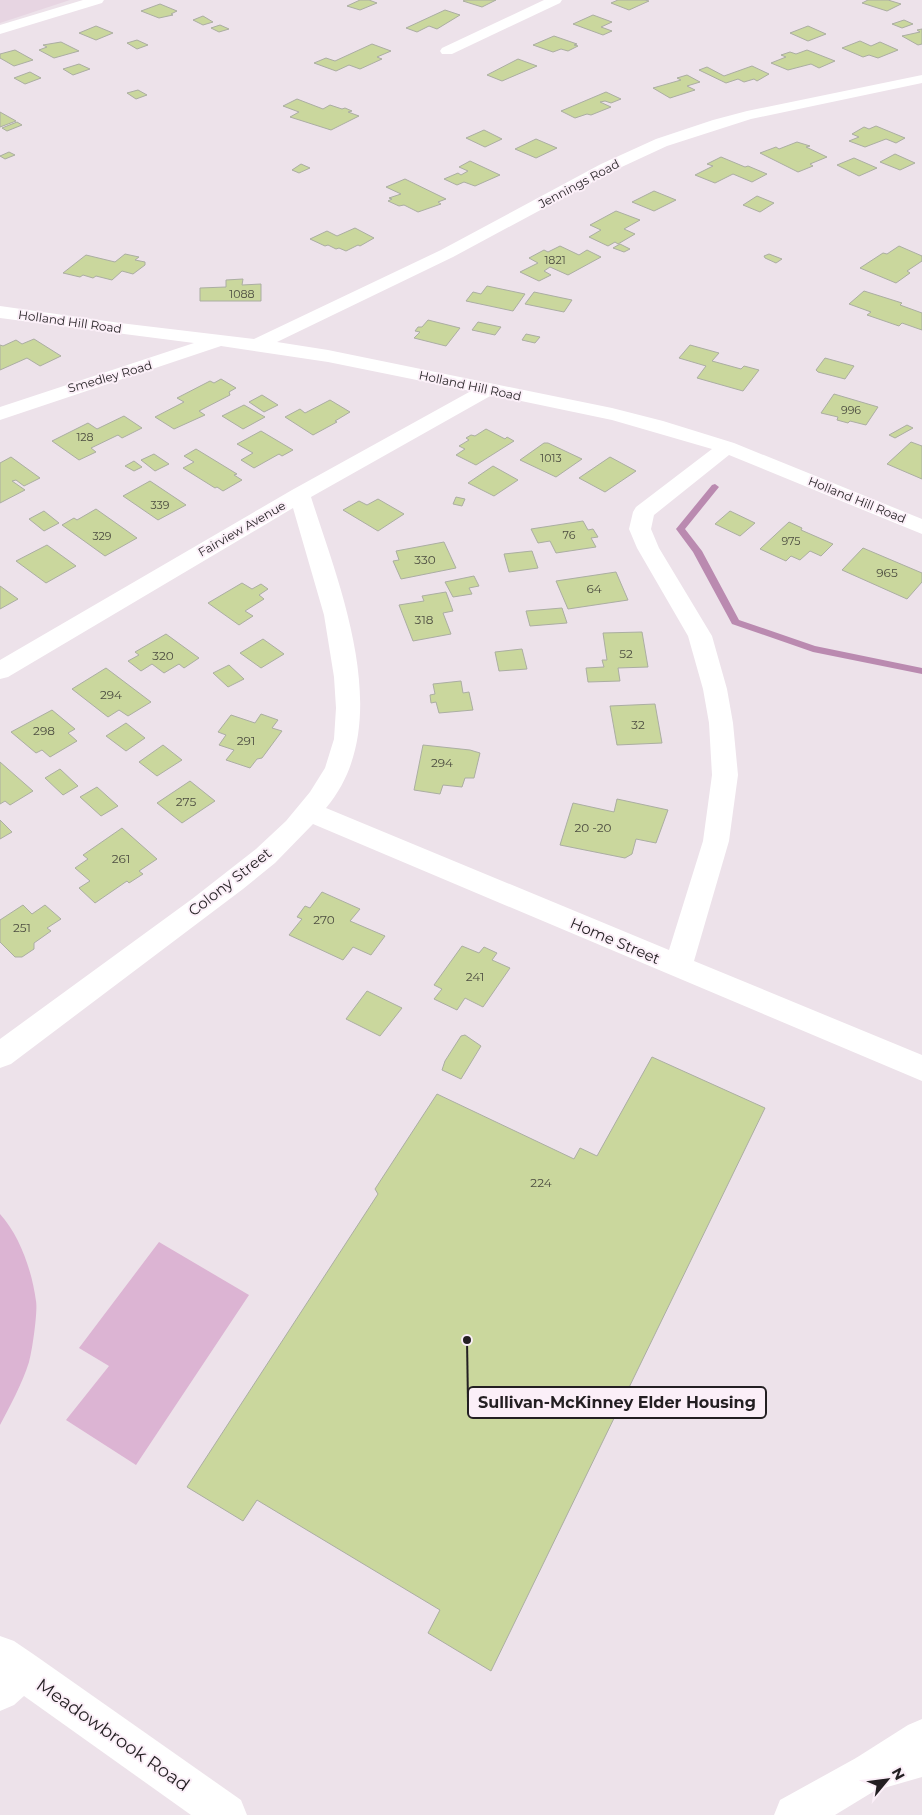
<svg xmlns="http://www.w3.org/2000/svg" width="922" height="1815" font-family="Montserrat,sans-serif">
<style>
.built{fill:#e7d5e2}
.green{fill:#dcb4d3}
.lines{fill:none;stroke-linecap:round;stroke-linejoin:round}
.stream{fill:#ba8ab0;fill-rule:evenodd}
.building{fill:#cad79d;stroke:#abaea2}
.minor{fill:#fff;fill-rule:evenodd}
.major{fill:#fff;fill-rule:evenodd}
.highway{fill:#fff;fill-rule:evenodd}
.labels{text-anchor:middle;stroke-width:4;stroke-linejoin:round;paint-order:stroke}
.far-number-label{font-size:11px;fill:#4d4d41}
.far-street-label{font-size:12px;fill:#231f22;stroke:#fbeff8}
.number-label{font-size:12px;fill:#4d4d41}
.street-label{font-size:15px;fill:#231f22;stroke:#fbeff8}
.near-street-label{font-size:18px;fill:#231f22;stroke:#fbeff8}
.leader{fill:none;stroke:#231f22;stroke-width:2}
.callout-dot{fill:#231f22;stroke:#fbeff8;stroke-width:2}
.callout{fill:#fbeff8;stroke:#231f22;stroke-width:2}
.callout-label{font-size:16px;text-anchor:middle;font-weight:bold;fill:#231f22}
</style>
<rect width="100%" height="100%" fill="#ede2ea"/>
<polygon class="built" points="0,0 70,0 0,23"/>
<g class="green">
<path d="M0 1214C20 1236 32 1271 36 1301 38 1311 32 1352 29 1362 22 1384 11 1404 0 1425Z"/>
<polygon points="159,1242 249,1295 136,1465 66,1420 109,1366 79,1348"/>
</g>
<g class="lines">
<polygon class="stream" points="715,484 719,487 685,529 702,551 739,620 815,646 922,668 922,674 813,652 732,624 693,552 676,529 712,485"/>
</g>
<g class="building">
<polygon points="360,0 369,0 377,3 360,10 347,6"/>
<polygon points="465,0 496,0 482,7 463,1"/>
<polygon points="618,0 645,0 649,1 629,10 611,3"/>
<polygon points="868,0 888,0 901,4 887,11 862,3"/>
<polygon points="160,4 177,11 171,14 173,15 159,18 141,11"/>
<polygon points="445,10 460,15 437,29 429,26 417,32 406,28"/>
<polygon points="593,15 612,22 601,27 612,31 603,35 573,24"/>
<polygon points="203,16 213,22 203,25 193,20"/>
<polygon points="904,20 913,24 902,28 892,24"/>
<polygon points="220,25 229,29 219,32 211,28"/>
<polygon points="96,26 113,33 96,40 79,33"/>
<polygon points="808,26 826,34 808,41 790,33"/>
<polygon points="922,29 922,44 918,45 902,36 920,32 917,30"/>
<polygon points="554,36 577,44 574,45 578,46 568,51 561,49 553,52 533,45"/>
<polygon points="137,40 148,45 137,49 127,43"/>
<polygon points="860,41 871,46 880,42 898,50 878,58 869,55 863,57 842,48"/>
<polygon points="61,42 79,51 54,58 39,50 47,47 43,45"/>
<polygon points="372,44 391,51 377,57 382,59 360,69 349,65 336,71 314,63 326,58 335,61"/>
<polygon points="15,50 33,60 14,66 0,58 0,54"/>
<polygon points="807,50 835,61 819,68 811,64 788,70 771,63 786,57 781,55 790,52 796,54"/>
<polygon points="518,59 537,66 502,81 487,75"/>
<polygon points="79,64 90,69 73,75 63,69"/>
<polygon points="752,66 769,74 757,81 754,79 744,82 738,79 726,83 699,70 707,67 724,76"/>
<polygon points="30,72 41,78 25,84 14,78"/>
<polygon points="687,75 700,82 687,86 695,90 670,98 653,88 681,80 677,78"/>
<polygon points="138,90 147,95 136,99 127,93"/>
<polygon points="606,92 621,99 611,103 605,101 600,102 611,107 591,115 587,114 575,118 561,111"/>
<polygon points="297,99 323,109 330,105 342,109 345,108 352,111 348,112 359,116 331,130 290,117 299,112 283,106"/>
<polygon points="0,112 16,121 0,127"/>
<polygon points="17,122 22,125 7,131 2,128"/>
<polygon points="876,126 905,138 896,143 886,139 865,147 849,141 859,137 852,134 864,127 869,129"/>
<polygon points="484,130 502,139 485,147 466,138"/>
<polygon points="536,139 557,148 536,158 515,149"/>
<polygon points="797,142 810,146 806,147 827,157 810,164 813,166 798,172 760,153 776,147 779,149"/>
<polygon points="9,152 15,155 5,159 0,156"/>
<polygon points="895,154 915,163 900,170 880,162"/>
<polygon points="721,157 745,167 748,166 767,174 752,182 733,174 715,183 695,175 713,166 707,164"/>
<polygon points="854,158 877,168 859,176 837,165"/>
<polygon points="470,161 500,175 475,186 464,182 457,185 444,179 458,173 461,175 468,171 459,167"/>
<polygon points="301,164 310,168 299,173 292,170"/>
<polygon points="405,179 446,199 438,202 441,204 418,212 404,205 399,206 388,201 392,199 389,198 401,194 386,187"/>
<polygon points="654,191 676,200 654,211 632,202"/>
<polygon points="757,196 774,203 760,212 743,205"/>
<polygon points="616,211 640,220 624,229 635,234 618,244 615,242 608,246 589,237 601,230 590,225"/>
<polygon points="355,228 374,238 360,246 358,245 346,251 339,248 336,249 328,245 325,246 310,239 327,231 337,236"/>
<polygon points="620,244 630,249 624,252 613,248"/>
<polygon points="560,246 579,255 587,250 601,257 568,275 550,267 544,271 551,275 539,281 520,272 538,263 529,258 544,250 548,252"/>
<polygon points="899,246 922,256 922,261 907,271 910,273 896,283 860,268 883,253 887,254"/>
<polygon points="125,254 139,257 135,260 145,262 145,265 133,274 122,271 112,280 96,276 93,278 83,275 80,277 63,273 86,255 115,262"/>
<polygon points="769,254 782,259 776,263 765,258 764,256"/>
<polygon points="243,279 242,285 261,284 261,301 200,301 200,288 226,287 226,280"/>
<polygon points="487,286 525,294 513,311 466,301 473,292 481,294"/>
<polygon points="864,291 902,303 900,305 922,313 922,330 902,323 899,326 867,315 871,312 849,304"/>
<polygon points="534,292 572,300 564,312 525,304"/>
<polygon points="428,320 460,328 446,346 414,338 420,332 415,331 418,327 422,327"/>
<polygon points="478,322 501,327 495,335 472,330"/>
<polygon points="526,334 540,337 535,343 522,340"/>
<polygon points="34,339 61,356 40,366 27,358 0,370 0,345 3,346 16,340 22,344"/>
<polygon points="690,345 719,353 712,361 741,369 744,366 759,370 743,391 697,378 706,366 679,358"/>
<polygon points="825,358 854,366 845,379 818,372 816,370"/>
<polygon points="221,379 236,388 229,392 230,395 199,411 205,415 174,429 155,417 184,402 177,398 210,381 214,383"/>
<polygon points="834,394 878,407 866,425 850,421 848,423 837,420 838,417 821,413"/>
<polygon points="262,395 278,405 264,412 249,402"/>
<polygon points="330,400 350,412 335,421 337,422 313,435 285,417 300,409 305,413"/>
<polygon points="244,405 265,417 243,429 222,416"/>
<polygon points="124,416 142,428 122,438 118,435 91,448 96,452 79,460 52,441 88,423 97,429"/>
<polygon points="907,425 913,428 895,438 889,435"/>
<polygon points="486,429 505,439 507,437 514,441 476,465 456,455 465,449 459,446 469,440 466,438 471,435 475,436"/>
<polygon points="261,431 293,450 282,456 279,454 254,468 241,460 253,453 237,444"/>
<polygon points="911,442 922,446 922,479 887,464"/>
<polygon points="544,443 548,443 582,459 556,477 520,460"/>
<polygon points="196,449 237,474 234,475 242,480 223,491 217,487 215,488 183,468 194,462 184,456"/>
<polygon points="154,454 169,464 155,471 141,460"/>
<polygon points="11,457 40,478 24,486 16,480 12,481 25,490 0,503 0,463"/>
<polygon points="610,457 636,471 605,492 579,478"/>
<polygon points="134,461 142,467 134,471 125,466"/>
<polygon points="493,466 518,480 494,496 468,483"/>
<polygon points="150,481 186,505 158,520 123,496"/>
<polygon points="456,497 465,499 462,506 453,504"/>
<polygon points="378,499 404,514 378,531 343,510 359,501 367,505"/>
<polygon points="96,509 137,538 105,556 62,525 74,518 77,520"/>
<polygon points="44,511 59,523 44,531 29,519"/>
<polygon points="730,511 755,523 740,536 715,524"/>
<polygon points="583,521 588,530 593,529 598,537 591,538 596,547 556,553 550,541 538,543 531,529"/>
<polygon points="789,522 802,528 801,530 833,544 821,556 810,551 800,560 791,556 786,561 760,549"/>
<polygon points="444,542 456,568 401,579 393,561 399,560 396,551"/>
<polygon points="47,545 76,566 46,583 16,561"/>
<polygon points="863,548 922,573 922,582 907,599 842,570"/>
<polygon points="532,551 538,568 509,572 504,554"/>
<polygon points="616,572 628,600 568,609 556,581"/>
<polygon points="474,576 479,586 469,588 472,594 453,597 445,582"/>
<polygon points="242,583 252,589 261,584 268,589 259,595 264,599 245,611 253,616 239,625 208,603"/>
<polygon points="0,586 18,599 0,609"/>
<polygon points="446,592 453,611 443,613 451,634 413,641 399,605 424,601 422,596"/>
<polygon points="562,608 567,623 530,626 526,611"/>
<polygon points="642,632 648,667 618,668 620,681 588,682 586,668 604,667 602,660 607,660 603,633"/>
<polygon points="166,634 199,658 184,668 179,664 164,673 152,664 141,671 128,661 139,655 135,652"/>
<polygon points="263,639 284,654 261,668 240,653"/>
<polygon points="522,649 527,669 499,671 495,652"/>
<polygon points="229,665 244,679 228,687 213,673"/>
<polygon points="106,668 151,702 128,716 119,710 108,717 72,689"/>
<polygon points="461,681 463,693 469,692 473,710 439,713 436,702 431,703 430,695 435,694 433,684"/>
<polygon points="655,704 662,743 617,745 610,706"/>
<polygon points="52,710 75,729 68,733 77,741 50,757 42,750 36,753 11,732"/>
<polygon points="261,714 278,720 272,728 282,731 262,758 257,759 250,768 226,760 234,750 219,745 226,735 218,732 231,715 255,723"/>
<polygon points="126,723 145,738 126,751 106,736"/>
<polygon points="163,745 182,760 157,776 139,762"/>
<polygon points="423,745 470,750 480,753 474,778 465,778 462,787 443,785 440,794 414,790"/>
<polygon points="0,762 33,791 10,805 5,801 0,804"/>
<polygon points="60,769 78,786 63,795 45,778"/>
<polygon points="190,781 215,801 182,823 157,803"/>
<polygon points="97,787 118,806 101,816 80,797"/>
<polygon points="617,799 668,810 656,843 636,839 632,854 625,858 560,845 573,803 614,812"/>
<polygon points="0,820 12,832 0,839"/>
<polygon points="122,828 157,859 139,871 143,874 129,883 127,881 95,903 79,888 90,881 75,868 88,859 83,855"/>
<polygon points="322,892 360,909 350,921 385,936 371,955 353,947 343,960 289,935 302,919 297,917 305,906 310,908"/>
<polygon points="23,905 32,914 45,905 61,919 47,928 51,931 34,943 34,949 22,957 15,957 0,942 0,920"/>
<polygon points="462,946 479,953 484,947 497,953 492,960 510,968 483,1007 465,998 457,1010 434,999 442,989 434,985"/>
<polygon points="367,991 402,1008 380,1036 346,1019"/>
<polygon points="465,1035 481,1046 461,1079 442,1070 445,1061 461,1036"/>
<polygon points="652,1057 765,1108 491,1671 428,1633 440,1610 257,1500 243,1521 187,1487 378,1194 375,1189 437,1094 574,1159 580,1148 597,1156"/>
</g>
<g class="lines">
<g class="minor">
<polygon points="544,0 562,0 560,3 452,54 442,54 440,51 442,48"/>
<path d="M922 75V83L751 119 667 146 613 171 453 257 277 342 328 350 612 408 663 421 734 443 922 519V534L729 455 654 515 651 529 659 548 712 636 727 689 733 723 738 775 729 841 694 961 922 1055V1081L313 824 275 863 243 889 11 1064 0 1068V1039L192 899 256 849 286 821 310 792 325 768 334 739 336 708 334 677 324 615 293 508 8 677 0 679V660L292 490 471 391 328 362 221 346 0 420V407L194 343 0 318V306L120 323 254 339 441 250 601 164 656 139 713 120 747 111ZM492 395 612 420 712 449 636 507 633 512 629 529 637 548 688 636 703 689 709 723 712 775 703 841 669 950 326 808C397 724 340 588 311 497Z"/>
<polygon points="0,1636 14,1641 36,1656 241,1800 247,1815 191,1815 24,1696 14,1705 0,1711"/>
</g>
<g class="major">
<polygon points="83,0 104,0 102,3 0,34 0,25"/>
<polygon points="922,1719 922,1762 835,1815 774,1815 780,1800 856,1758 908,1725"/>
</g>
<polygon class="highway" points="922,1737 922,1777 870,1792 856,1786 850,1772 856,1758"/>
</g>
<g class="labels">
<g class="far-number-label">
<text x="555" y="264">1821</text>
<text x="242" y="298">1088</text>
<text x="851" y="414">996</text>
<text x="85" y="441">128</text>
<text x="551" y="462">1013</text>
<text x="160" y="509">339</text>
<text x="569" y="539">76</text>
<text x="102" y="540">329</text>
<text x="791" y="545">975</text>
</g>
<g class="far-street-label">
<text transform="translate(579 184) rotate(-28)" y="4">Jennings Road</text>
<text transform="translate(70 322) rotate(8)" y="4">Holland Hill Road</text>
<text transform="translate(110 377) rotate(-16)" y="4">Smedley Road</text>
<text transform="translate(470 386) rotate(12)" y="4">Holland Hill Road</text>
<text transform="translate(857 500) rotate(22)" y="4">Holland Hill Road</text>
<text transform="translate(242 529) rotate(-30)" y="4">Fairview Avenue</text>
</g>
<g class="number-label">
<text x="425" y="564">330</text>
<text x="887" y="577">965</text>
<text x="594" y="593">64</text>
<text x="424" y="624">318</text>
<text x="626" y="658">52</text>
<text x="163" y="660">320</text>
<text x="111" y="699">294</text>
<text x="638" y="729">32</text>
<text x="44" y="735">298</text>
<text x="246" y="745">291</text>
<text x="442" y="767">294</text>
<text x="186" y="806">275</text>
<text x="593" y="832">20 -20</text>
<text x="121" y="863">261</text>
<text x="324" y="924">270</text>
<text x="22" y="932">251</text>
<text x="475" y="981">241</text>
<text x="541" y="1187">224</text>
</g>
<g class="street-label">
<text transform="translate(230 882) rotate(-38)" y="5">Colony Street</text>
<text transform="translate(615 941) rotate(23)" y="5">Home Street</text>
</g>
<g class="near-street-label">
<text transform="translate(113 1735) rotate(35)" y="6">Meadowbrook Road</text>
</g>
</g>
<path class="leader" d="M467 1340L468 1403"/>
<circle class="callout-dot" cx="467" cy="1340" r="5"/>
<rect class="callout" x="468" y="1387" width="298" height="31" rx="5"/>
<g class="callout-label">
<text x="617" y="1408">Sullivan-McKinney Elder Housing</text>
</g>
<g transform="translate(887 1780) rotate(61)" stroke="#fbeff8" stroke-width="4" paint-order="stroke">
<path d="M0-4L9 19L0 12L-9 19Z" fill="#231f22"/>
<text y="-8" font-size="14" font-weight="bold" text-anchor="middle" fill="#231f22">N</text>
</g>
</svg>
